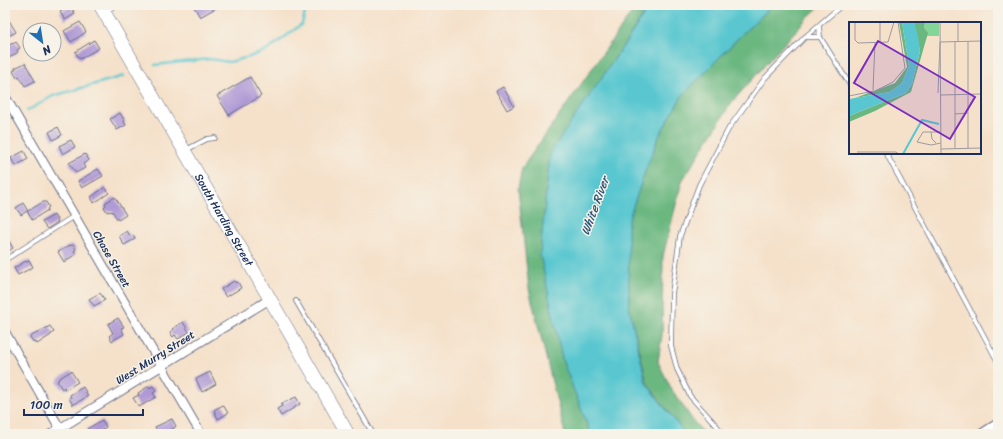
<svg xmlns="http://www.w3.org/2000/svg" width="1003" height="439" font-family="Sriracha,sans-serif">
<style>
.forest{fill:#6ab780;stroke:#42736f}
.water{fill:#5ac7d0;stroke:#3a7b97}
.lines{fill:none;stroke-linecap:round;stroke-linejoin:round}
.stream{stroke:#5ac7d0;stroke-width:2.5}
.building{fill:#af99d5}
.service-casing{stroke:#676d84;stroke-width:5.5}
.minor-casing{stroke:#676d84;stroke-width:10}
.primary-casing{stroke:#676d84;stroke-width:14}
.service{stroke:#fff;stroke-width:4}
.minor{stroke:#fff;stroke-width:8}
.primary{stroke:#fff;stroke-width:13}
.labels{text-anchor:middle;stroke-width:3;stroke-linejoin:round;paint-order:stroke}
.street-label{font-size:11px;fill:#1b2f5e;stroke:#f7f3e8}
.water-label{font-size:12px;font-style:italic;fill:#2b557a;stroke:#f7f3e8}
.inset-river{fill:none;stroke:#5ac7d0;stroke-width:2}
.inset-road{fill:none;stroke:#9e9a9f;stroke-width:1}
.view{fill:#7b2cbf;fill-opacity:0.15;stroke:#7b2cbf;stroke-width:2}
.inset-edge{fill:none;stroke:#1b2f5e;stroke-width:2}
</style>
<rect width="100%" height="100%" fill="#f7f3e8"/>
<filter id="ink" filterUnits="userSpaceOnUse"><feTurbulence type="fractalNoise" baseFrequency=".025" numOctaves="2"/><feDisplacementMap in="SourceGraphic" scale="8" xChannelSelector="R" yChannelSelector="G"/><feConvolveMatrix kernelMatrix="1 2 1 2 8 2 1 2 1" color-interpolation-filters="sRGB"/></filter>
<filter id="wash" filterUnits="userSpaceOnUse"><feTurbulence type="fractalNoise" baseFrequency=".012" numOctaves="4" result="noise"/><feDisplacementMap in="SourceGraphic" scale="16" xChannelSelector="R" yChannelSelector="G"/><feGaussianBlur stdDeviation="0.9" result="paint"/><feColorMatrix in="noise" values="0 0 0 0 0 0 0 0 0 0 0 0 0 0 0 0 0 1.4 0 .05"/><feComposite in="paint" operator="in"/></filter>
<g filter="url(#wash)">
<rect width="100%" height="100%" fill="#f5e1ca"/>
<g class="forest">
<polygon points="637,5 650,5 624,45 550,154 540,254 563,362 591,434 565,434 529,289 518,188 522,168"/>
<polygon points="773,5 821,5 808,17 732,102 682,181 663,256 662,335 658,362 672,390 694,422 705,434 685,434 647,383 629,306 628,221 646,169 660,134 682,96 741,35"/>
</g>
<polygon class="water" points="650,5 773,5 741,35 682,96 660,134 646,169 628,221 629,306 646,383 685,434 591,434 563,362 540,254 550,153 624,45"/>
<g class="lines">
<g class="stream">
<polyline points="155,65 210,59 229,62 249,57 268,50 302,24 307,5"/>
<polyline points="27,111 53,96 124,76"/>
<polyline points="5,127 9,123"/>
</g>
</g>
<g id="blocks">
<g class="building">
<polygon points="193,5 221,5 200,17"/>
<polygon points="71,6 75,14 65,20 60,12"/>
<polygon points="7,17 16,32 5,38 5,19"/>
<polygon points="80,22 86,32 71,42 64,31"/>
<polygon points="94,40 99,48 80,59 75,52"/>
<polygon points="16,42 20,48 17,50 18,52 9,58 7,55 6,56 5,47 13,43 13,44"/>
<polygon points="25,63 35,81 25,86 19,76 17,78 13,71 15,70 15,68"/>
<polygon points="250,77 261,96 229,115 217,96"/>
<polygon points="503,87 514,106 507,110 496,91"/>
<polygon points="120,113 125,121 124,122 126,125 117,130 110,119"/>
<polygon points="58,127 62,135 53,140 49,132"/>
<polygon points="71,140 75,147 63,154 59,146"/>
<polygon points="24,151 28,159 15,166 11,158"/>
<polygon points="85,154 89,160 83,164 85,168 76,173 69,163"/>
<polygon points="98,169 103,176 82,188 78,181"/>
<polygon points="105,187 109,193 94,203 91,197"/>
<polygon points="115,197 126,215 118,220 112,211 110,212 109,211 107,212 104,207 106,205 105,203"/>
<polygon points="43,202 46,202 49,207 47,209 48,210 32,220 27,211 21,215 16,208 23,203 28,211"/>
<polygon points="54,215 58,222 47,229 42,222"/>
<polygon points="127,231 130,236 133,235 135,239 124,245 119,236"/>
<polygon points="9,241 13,248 5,254 5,244"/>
<polygon points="73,244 76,249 74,251 76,254 64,262 58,252 70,245 71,246"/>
<polygon points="29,260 33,267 18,275 14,268 26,261 26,262"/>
<polygon points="234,281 236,283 238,282 241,288 226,297 221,289"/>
<polygon points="100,293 105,300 94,306 89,299"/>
<polygon points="118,318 124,327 121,328 124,334 112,341 109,336 113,333 108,324"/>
<polygon points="183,322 189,332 178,339 175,335 173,337 170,332 173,330 172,329"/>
<polygon points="50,326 54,332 51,334 51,335 37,344 36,342 34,343 30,337"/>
<polygon points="71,371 78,382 65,390 64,387 62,389 57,381 59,380 58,379"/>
<polygon points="210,372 216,384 202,392 196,379"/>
<polygon points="149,386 150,388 153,386 156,391 153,393 156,397 139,407 133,398 139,395 138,393"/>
<polygon points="83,387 88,396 73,405 69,398 71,397 70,395"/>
<polygon points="296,397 300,404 281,416 277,409 282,406 281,404"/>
<polygon points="223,405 228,413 218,419 214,410"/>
<polygon points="172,419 176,426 174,428 163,434 159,434 155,427"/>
<polygon points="102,420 106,427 96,434 93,434 92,432 89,433 87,429"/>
</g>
</g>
</g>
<g filter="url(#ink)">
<use href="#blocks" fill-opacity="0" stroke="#676d84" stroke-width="1"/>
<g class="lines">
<defs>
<g id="service">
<polyline points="106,11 116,5"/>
<polyline points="819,26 820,37 805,37 842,5"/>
<polyline points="820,37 850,85"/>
<polyline points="186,150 207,139 215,138"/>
<polyline points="886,153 998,362"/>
<polyline points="5,260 74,216"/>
<polyline points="296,301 373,434"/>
<polyline points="724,434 690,396 677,369 671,346 672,294 680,236 699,185 729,128 765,78 805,37"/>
</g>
<g id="minor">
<polyline points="5,96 201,434"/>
<polyline points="5,332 63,434"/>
<polyline points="51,434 270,299"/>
<polyline points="981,434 998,423"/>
</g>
<g id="primary">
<path id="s1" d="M100 5 348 434"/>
</g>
</defs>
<use href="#service" class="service-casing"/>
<use href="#minor" class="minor-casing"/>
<use href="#primary" class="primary-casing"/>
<use href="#service" class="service"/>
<use href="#minor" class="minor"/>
<use href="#primary" class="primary"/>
</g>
</g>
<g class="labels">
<g class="street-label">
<text dy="4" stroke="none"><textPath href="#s1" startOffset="248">South Harding Street</textPath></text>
<text transform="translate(112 259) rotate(60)" y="4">Chase Street</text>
<text transform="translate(155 357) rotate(-32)" y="4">West Murry Street</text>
</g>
<g class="water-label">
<text transform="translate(595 206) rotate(-70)" y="4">White River</text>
</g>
</g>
<g transform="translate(849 22)">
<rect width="132" height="132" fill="#f5e1ca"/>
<path d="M76 0H90V14H78L75 6Z" fill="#83d697"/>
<path d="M50 0H53L60 44 53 61 41 70 6 76 46 61 58 45ZM65 0H76L75 6 79 11 62 70 26 89 0 100V94L57 71 63 62 71 29Z" fill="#6ab780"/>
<path d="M53 0H65L69 14 71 29 63 62 57 71 0 94V77L41 70 53 61 60 44Z" fill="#5ac7d0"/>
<path class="inset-river" d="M54 132 73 98 90 102"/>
<path class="inset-road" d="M6 0V18L9 21 39 20 45 0M31 0V21M91 0 92 132M109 0V19M106 19V126M91 20 132 19M24 68 26 21M26 69 44 60 56 46 49 0M89 71 91 20M92 73 132 72M0 74 25 69M106 92 119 91M82 110 83 117 87 121M92 110H74L68 120 82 123 92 121M119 126V19M92 127 132 126M8 130H47L50 132"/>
<path class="view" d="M29 19 126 75 101 117 5 61Z"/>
<rect width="132" height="132" class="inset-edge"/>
</g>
<rect width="1003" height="439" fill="none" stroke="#f7f3e8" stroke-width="20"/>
<g transform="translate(42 42) rotate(150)"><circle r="19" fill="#f7f3e8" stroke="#9fa5b1"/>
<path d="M0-3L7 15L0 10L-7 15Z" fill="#1f6fb2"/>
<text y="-6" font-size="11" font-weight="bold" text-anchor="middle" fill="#1b2f5e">N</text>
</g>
<path d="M24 409v6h119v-6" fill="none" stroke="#1b2f5e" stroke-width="2"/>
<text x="30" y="409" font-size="12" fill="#1b2f5e" stroke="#f7f3e8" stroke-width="3" paint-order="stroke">100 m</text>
</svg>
